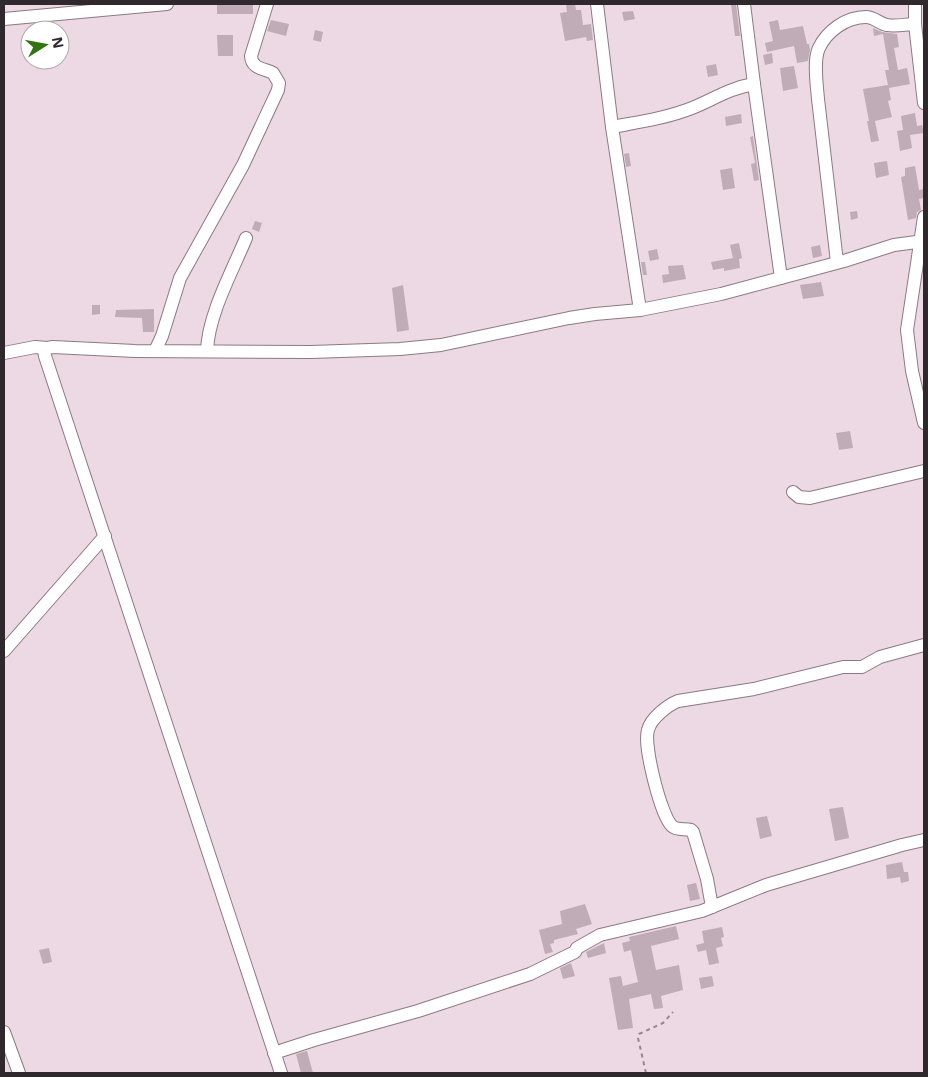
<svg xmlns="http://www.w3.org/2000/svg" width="928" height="1077" font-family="'Open Sans',sans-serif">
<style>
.building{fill:#bfacb7}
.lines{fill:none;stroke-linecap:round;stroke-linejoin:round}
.minor-casing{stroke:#8b7983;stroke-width:14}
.path{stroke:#94878e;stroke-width:2;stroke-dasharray:4 4;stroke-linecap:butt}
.minor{stroke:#fff;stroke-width:12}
</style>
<rect width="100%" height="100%" fill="#edd9e4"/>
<g class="building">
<polygon points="253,4 253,14 217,14 217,5"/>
<polygon points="575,4 576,10 581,10 583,25 591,24 593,40 587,41 586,37 565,41 560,13 567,12 566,5"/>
<polygon points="731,4 736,4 740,36 735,36"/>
<polygon points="633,11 635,19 624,21 622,12"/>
<polygon points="271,20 289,24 286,36 267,31"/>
<polygon points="778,20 780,30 803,26 807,44 809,44 810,50 808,61 797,63 794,46 767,52 765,43 773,41 769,22"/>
<polygon points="873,28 882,32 897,34 899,47 894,48 898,70 907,68 910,84 889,88 891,100 888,101 892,117 875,121 879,141 871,142 867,121 869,121 863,89 888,85 885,70 889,70 883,34 874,36"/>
<polygon points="315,30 323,32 321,42 313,40"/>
<polygon points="217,35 233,35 233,56 218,56"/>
<polygon points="772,53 773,63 765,65 763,55"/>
<polygon points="716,64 718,75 708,77 706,66"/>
<polygon points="794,66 798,88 783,91 780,68"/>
<polygon points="915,113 917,126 922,125 924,133 910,135 912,148 900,151 897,131 903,130 901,116"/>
<polygon points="741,114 742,123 726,126 725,117"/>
<polygon points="753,136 759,180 754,181 751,164 755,163 750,137"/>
<polygon points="629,153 631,166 626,167 624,154"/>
<polygon points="887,161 889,175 876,178 874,163"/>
<polygon points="915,166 919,190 924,189 924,198 919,199 921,210 917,212 916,218 908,220 901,177 905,176 905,168"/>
<polygon points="732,168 735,188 723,190 720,170"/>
<polygon points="857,211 858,218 851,220 850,212"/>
<polygon points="255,221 262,223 259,232 252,229"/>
<polygon points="739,243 742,258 739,259 740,268 724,271 724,268 713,270 711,262 733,258 730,245"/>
<polygon points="820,245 822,256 813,258 811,247"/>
<polygon points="657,249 659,259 650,261 648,251"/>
<polygon points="641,262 645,262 647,275 643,275"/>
<polygon points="683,265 686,279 663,283 662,275 669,274 668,266"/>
<polygon points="821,282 824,296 803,299 800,285"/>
<polygon points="403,285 409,330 397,332 392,288"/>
<polygon points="92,305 100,305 100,314 92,315"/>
<polygon points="154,309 154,332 143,332 142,318 115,317 116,310"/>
<polygon points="850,431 853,448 839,450 836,433"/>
<polygon points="843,807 849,838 835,841 829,809"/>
<polygon points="767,816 772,836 760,839 756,818"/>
<polygon points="902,862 904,872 908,872 909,881 901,883 900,877 887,879 886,865"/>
<polygon points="696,883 700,899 690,901 687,885"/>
<polygon points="585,904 592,924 576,929 578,934 554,940 554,943 550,944 553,952 545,954 539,930 562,924 560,911"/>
<polygon points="676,926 679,939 651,946 656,970 679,965 683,990 661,996 663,1008 654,1009 651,994 629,999 633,1028 618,1030 609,978 621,976 623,986 638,982 631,950 624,952 622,943 630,941 629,937"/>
<polygon points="722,927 724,937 721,938 723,946 716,948 719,963 709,965 706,950 698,952 696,945 704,943 702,931"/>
<polygon points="604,943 606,953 588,958 586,952"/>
<polygon points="49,948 52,962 43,964 39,950"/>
<polygon points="571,963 575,976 563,979 560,968"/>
<polygon points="712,976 714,986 701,989 699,978"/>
<polygon points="307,1051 313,1073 301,1073 296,1054"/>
</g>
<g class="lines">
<defs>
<g id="minor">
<polyline points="597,4 612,127 640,310"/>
<polyline points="744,4 754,84 781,278"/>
<polyline points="915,4 915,24 924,103"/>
<polyline points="4,19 167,4"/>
<path d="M612 127C639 122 667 118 692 108 714 99 730 88 754 84"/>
<polyline points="924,217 907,330 912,371 924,423"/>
<path d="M837 262 818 99C817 86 813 60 819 48 827 31 846 17 866 17 874 17 880 24 887 25 896 27 906 24 915 24"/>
<path d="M155 351 162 336 180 278 243 165 278 90 279 83 273 73C263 68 252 69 251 56L267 4"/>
<path d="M207 351C208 315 232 272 246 238"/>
<polyline points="4,353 35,347 47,348"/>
<polyline points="793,492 799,497 810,498 924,471"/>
<polyline points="4,651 105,536"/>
<path d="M712 907 707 879 693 832 691 830C685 828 677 831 672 826 661 816 643 745 648 730 651 718 668 705 678 701L754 689 843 667H862L880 657 924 645"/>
<polyline points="4,1032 19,1073"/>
<polyline points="274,1053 314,1040 418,1011 530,974 575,952 577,948 600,935 702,911 766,885 902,845 924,840"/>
<polyline points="281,1073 45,356 44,351 47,348 53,347 135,351 311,352 400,349 441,345 569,318 595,314 640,310 721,294 844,261 894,245 924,241"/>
</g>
</defs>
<use href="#minor" class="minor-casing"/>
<polyline class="path" points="646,1073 638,1038 639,1034 663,1023 673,1012"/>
<use href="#minor" class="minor"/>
</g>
<rect width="928" height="1077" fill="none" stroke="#2f282c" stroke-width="10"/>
<g transform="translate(45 45) rotate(79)"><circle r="24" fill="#ffffff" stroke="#aca9ab"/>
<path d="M0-4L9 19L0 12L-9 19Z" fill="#317412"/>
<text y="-8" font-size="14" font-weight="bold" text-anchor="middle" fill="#2f282c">N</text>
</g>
</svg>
